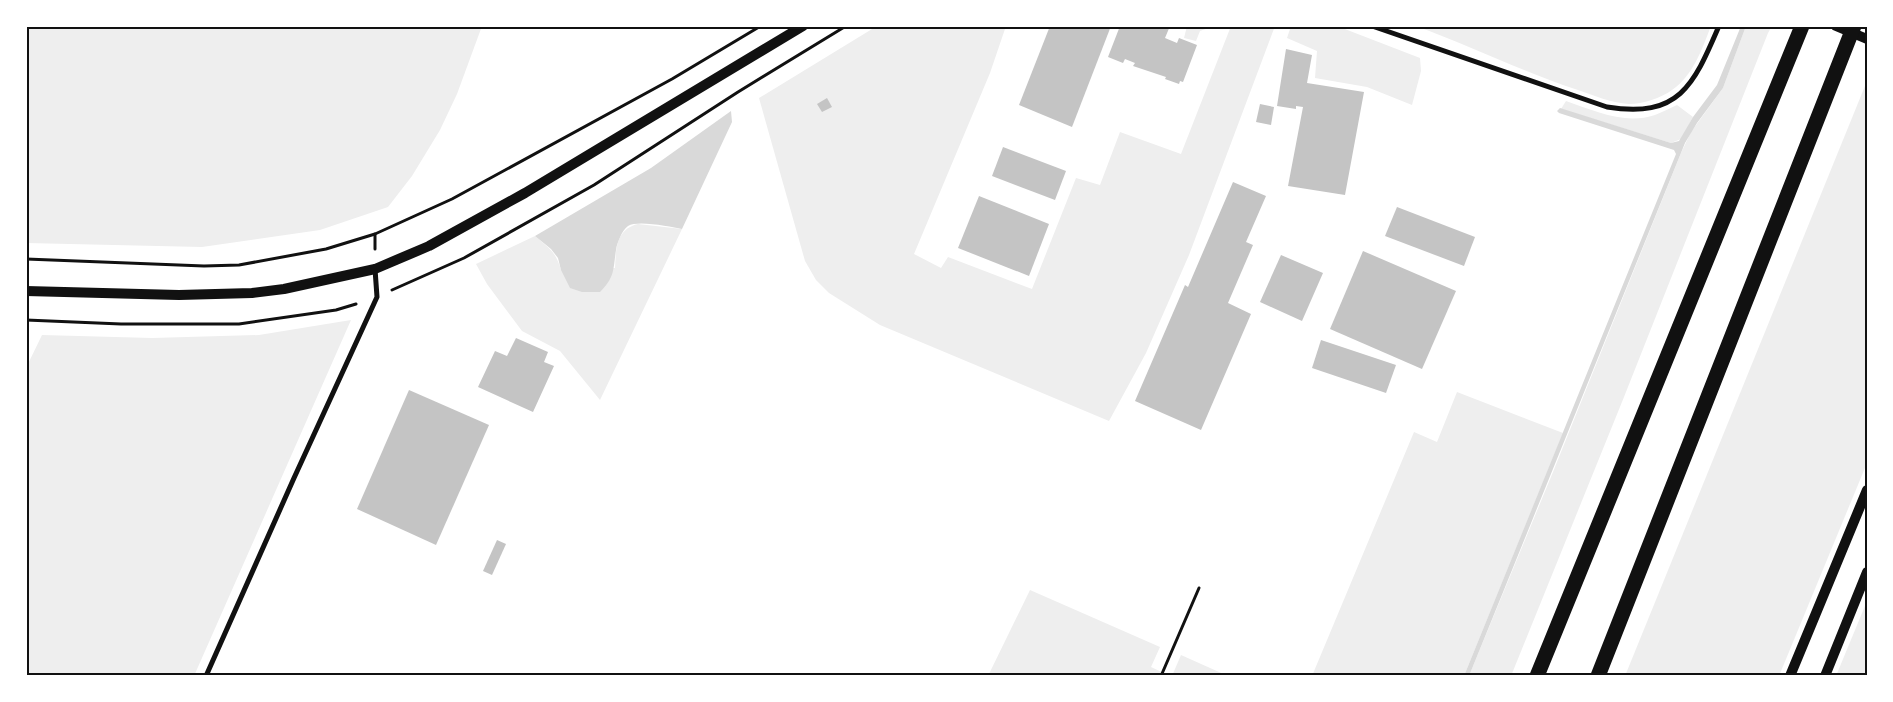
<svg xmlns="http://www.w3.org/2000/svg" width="1893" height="702" font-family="'Fira Sans',sans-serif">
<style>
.green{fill:#eee}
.water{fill:#d9d9d9}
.building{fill:#c4c4c4}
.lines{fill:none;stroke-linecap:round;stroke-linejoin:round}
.path{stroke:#111;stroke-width:3}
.minor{stroke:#111;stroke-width:5}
.secondary{stroke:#111;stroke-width:10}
.motorway{stroke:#111;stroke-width:15}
.neatline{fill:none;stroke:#111;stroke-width:2}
</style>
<rect width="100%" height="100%" fill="#fff"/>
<g class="green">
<polygon points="26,26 482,26 457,94 440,130 412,176 388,207 320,230 202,247 26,243"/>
<polygon points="877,26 1006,26 990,73 914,254 941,268 948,257 1032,289 1076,178 1100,185 1120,132 1181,154 1231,26 1275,26 1189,255 1146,353 1109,421 880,325 829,293 816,280 805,261 759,98"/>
<polygon points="1187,26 1214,26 1200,31 1196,41 1184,38"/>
<polygon points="1291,26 1337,26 1420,58 1421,71 1412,105 1367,87 1315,78 1317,51 1287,38"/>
<path d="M1416 26H1711C1702 49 1693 76 1672 90 1661 98 1643 104 1629 104 1612 103 1595 96 1578 90 1523 72 1471 46 1416 26Z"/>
<polygon points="1746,26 1772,26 1768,33 1624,397 1511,676 1469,676 1553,472 1681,153 1691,132 1723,88"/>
<polygon points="1867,81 1867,463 1779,676 1625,676"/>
<path d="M1566 101C1595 111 1625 125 1655 115 1663 112 1670 108 1677 105L1693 117 1681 139 1671 143 1561 109Z"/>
<path d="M638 224 682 229 600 400 560 351 522 331 487 284 476 264 535 236C549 248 556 252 561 270L615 268C616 249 616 229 638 224Z"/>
<polygon points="351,320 194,676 26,676 26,368 42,335 152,338 259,335"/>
<polygon points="1457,392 1563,433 1464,676 1312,676 1414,432 1437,442"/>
<polygon points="1030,590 1160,647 1151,667 1170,676 988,676"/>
<polygon points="1867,601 1867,676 1836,676"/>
<polygon points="1181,655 1228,676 1172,676"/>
</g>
<g class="water">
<polygon points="1741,26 1746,26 1723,88 1697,123 1685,143 1480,649 1469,676 1464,676 1676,154 1674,150 1559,113 1557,111 1560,108 1671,143 1679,141 1693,117 1717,85"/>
<path d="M731 111 732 122 682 229C671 227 638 220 628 226 622 230 617 243 616 250 613 270 615 277 600 292H582L570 288 561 270 558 258 551 249 535 236 651 168Z"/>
</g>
<g class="building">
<polygon points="1050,26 1111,26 1072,127 1019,105"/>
<polygon points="1120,26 1170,26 1165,38 1177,43 1179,38 1197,45 1183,82 1180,81 1179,84 1165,79 1166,77 1133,66 1135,63 1125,59 1123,63 1108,57"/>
<polygon points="1286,49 1312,55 1307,83 1364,92 1345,195 1288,186 1303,107 1296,106 1296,109 1277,106"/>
<polygon points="827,98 832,107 822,112 817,104"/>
<polygon points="1260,104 1274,107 1271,125 1256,122"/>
<polygon points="1003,147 1066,171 1055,200 992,176"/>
<polygon points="1233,182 1266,196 1246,242 1253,245 1228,303 1251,314 1201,430 1135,401 1185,285 1188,287"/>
<polygon points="979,196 1049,224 1029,276 958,248"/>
<polygon points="1397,207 1475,237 1464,266 1385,236"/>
<polygon points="1363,251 1456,291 1422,369 1330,329"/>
<polygon points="1281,255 1323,273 1302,321 1260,302"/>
<polygon points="516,338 548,352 544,362 554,366 533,412 478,387 495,351 507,356"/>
<polygon points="1321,340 1396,365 1386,393 1312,368"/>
<polygon points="409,390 489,425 436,545 357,509"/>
<polygon points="497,540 506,544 492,575 483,571"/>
</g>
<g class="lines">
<g class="path">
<polyline points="375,234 375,249"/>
<polyline points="26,259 204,266 239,265 326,249 375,234 452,199 672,79 759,27"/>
<polyline points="392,290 464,258 594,185 738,92 846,26"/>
<polyline points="26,320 121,324 239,324 336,310 356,304"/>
<polyline points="1161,676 1199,588"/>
</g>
<g class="minor">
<path d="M1372 26 1607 107C1680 119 1694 84 1719 26"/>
<polyline points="206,676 294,478 377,297 375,269"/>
</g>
<g class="secondary">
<polyline points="1836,26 1867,39"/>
<polyline points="26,291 179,295 252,293 284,289 375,269 429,246 525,193 803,26"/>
<polyline points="1790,676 1867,490"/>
<polyline points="1825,676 1867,572"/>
</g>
<g class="motorway">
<polyline points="1537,676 1802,26"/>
<polyline points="1598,676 1854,26"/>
</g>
</g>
<rect width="1893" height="702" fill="none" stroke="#ffffff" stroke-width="55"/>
<rect x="28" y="28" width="1838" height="646" class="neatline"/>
</svg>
